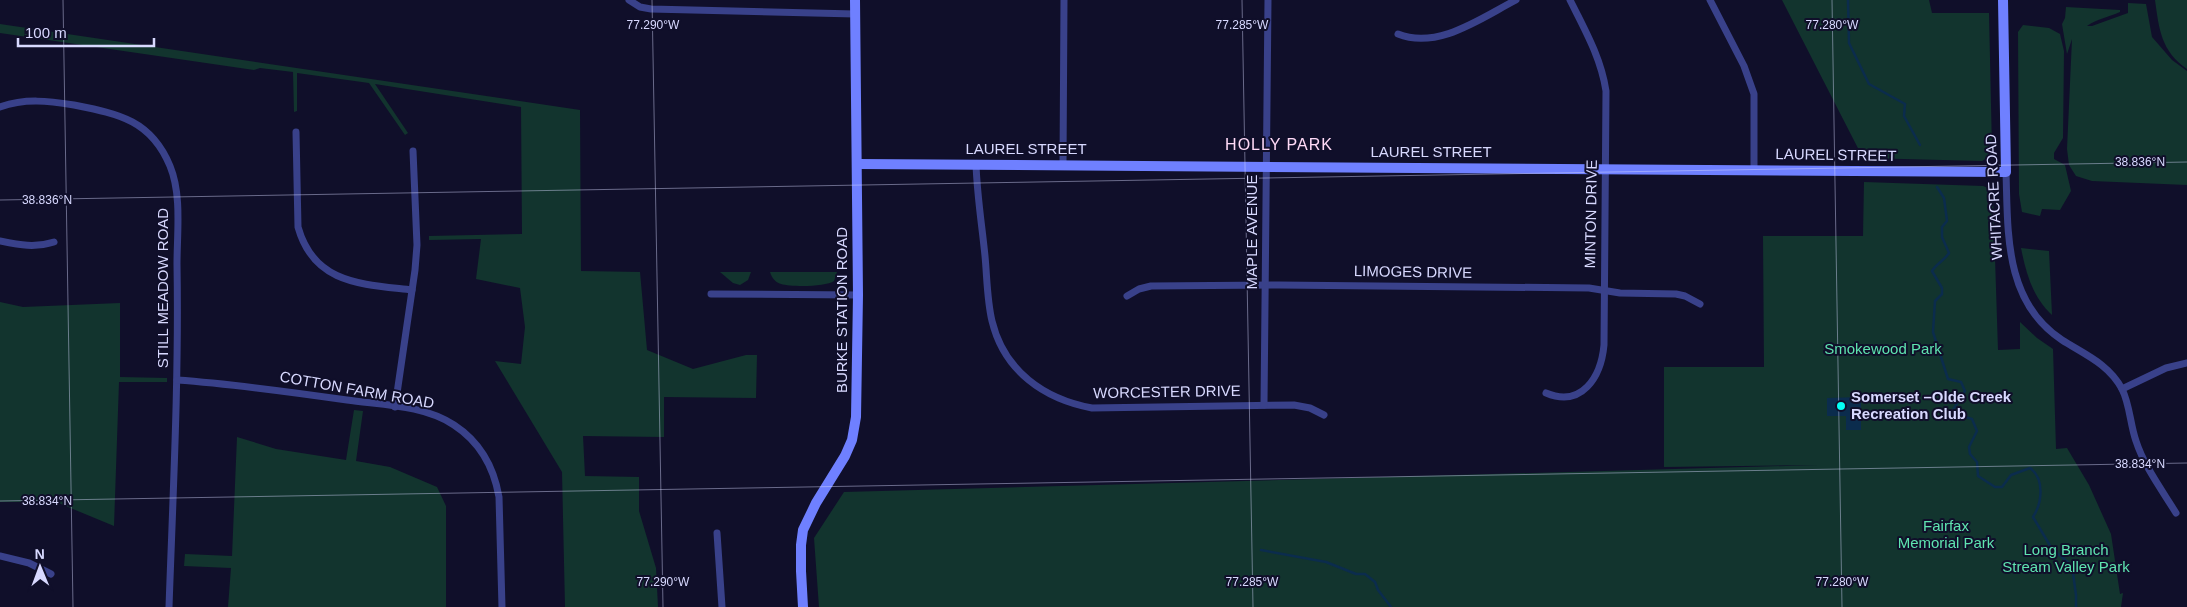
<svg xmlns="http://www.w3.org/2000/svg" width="2187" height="607" font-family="Arial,sans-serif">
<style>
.green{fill:#12342e}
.water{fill:#0b2c4d}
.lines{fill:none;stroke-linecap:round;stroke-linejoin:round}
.stream{stroke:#0b2c4d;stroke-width:2.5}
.street{stroke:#39418a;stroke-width:7}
.secondary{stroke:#6f80ff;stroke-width:10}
.ticks{fill:none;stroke:#d8d9ff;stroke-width:1;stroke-opacity:0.45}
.poi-dot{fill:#04fff5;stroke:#100f2a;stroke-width:2}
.labels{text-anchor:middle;stroke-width:4;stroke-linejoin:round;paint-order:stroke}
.street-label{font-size:15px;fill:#d8d9ff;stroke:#100f2a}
.park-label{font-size:15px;fill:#5fe4b0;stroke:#100f2a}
.poi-label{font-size:15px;font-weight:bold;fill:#d8d9ff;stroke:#100f2a;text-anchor:start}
.neighbourhood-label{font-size:16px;letter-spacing:1px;fill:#ffdaf7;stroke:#100f2a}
.ticks-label{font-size:12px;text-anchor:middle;fill:#d8d9ff;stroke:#100f2a;stroke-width:4;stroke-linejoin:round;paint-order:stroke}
</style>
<rect width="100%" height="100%" fill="#100f2a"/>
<g class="green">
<polygon points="1782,0 1929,0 1932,13 1989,13 1992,150 1989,157 1982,161 1863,158"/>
<path d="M2155 0H2187V69C2161 51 2159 29 2155 0Z"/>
<path d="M2128 3 2146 4 2152 37 2172 60 2187 71V185L2092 181 2076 176 2069 165 2067 149 2072 39 2067 54 2062 24 2065 18 2066 7 2120 10V12C2109 17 2097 19 2087 26H2092L2128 13Z"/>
<polygon points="0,24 580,110 581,271 640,272 647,350 693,369 746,355 757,355 756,398 664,397 664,437 583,436 585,476 639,477 639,511 656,568 658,607 565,607 562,472 495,361 521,364 525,327 520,288 476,279 481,239 429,240 429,236 522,234 521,107 375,84 408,133 405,135 369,83 297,73 297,111 294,112 293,72 260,68 254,70 0,33"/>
<polygon points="2023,25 2049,28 2060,34 2064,51 2063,138 2054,153 2054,159 2065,165 2071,191 2060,210 2042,209 2040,216 2022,212 2019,194 2018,32"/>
<polygon points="1864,182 1983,186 1991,189 1993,196 1998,350 2020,349 2020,322 2037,338 2053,349 2056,449 2067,448 2089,485 2111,534 2120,594 2123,593 2121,607 819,607 814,538 844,492 1819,465 1664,467 1664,367 1764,367 1763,236 1863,236"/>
<path d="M2021 248 2049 251 2052 315C2032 296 2026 273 2021 248Z"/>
<polygon points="720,272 751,272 748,280 740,285 733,283"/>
<path d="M770 272H837L834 281C826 287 791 287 781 284 775 282 772 278 770 272Z"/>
<polygon points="0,302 23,307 120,303 120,377 167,378 167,382 119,382 114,526 56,502 0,502"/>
<polygon points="354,410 363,411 356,461 390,467 437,487 446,506 446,607 228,607 231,568 184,566 185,554 232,556 237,437 276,449 346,460"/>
</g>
<polygon class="water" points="1861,397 1861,430 1846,430 1846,416 1827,416 1827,398"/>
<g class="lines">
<g class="stream">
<polyline points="1848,0 1849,43 1869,84 1905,104 1904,116 1920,145"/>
<path d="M1937 187 1944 198 1947 221 1942 227V237L1949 253C1944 261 1937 263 1932 271L1942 288V294L1935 301 1933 332 1948 379 1961 382 1965 391 1953 410 1958 415 1972 419 1977 431 1969 447 1970 454 1977 462 1978 476 1995 487H2002L2011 475 2030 468C2045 479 2042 503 2033 517L2052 549 2069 563 2073 573 2076 595V607"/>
<polyline points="1261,550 1326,562 1356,574 1365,574 1375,582 1378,590 1391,607"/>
</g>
<g class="street">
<polyline points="629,0 640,7 651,9 855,14"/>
<polyline points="1710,0 1744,66 1754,94 1754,169"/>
<path d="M1398 34C1438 50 1481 18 1516 0"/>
<path d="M0 107C25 98 49 101 74 105 119 114 151 120 170 166 182 195 177 233 177 264 179 378 173 493 169 607"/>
<path d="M296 132 298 227C314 284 361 284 412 290"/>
<path d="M976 164C977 195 982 226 985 256 987 277 987 300 992 321 1004 371 1044 399 1092 408L1294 405 1310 408 1324 415"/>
<polyline points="1063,165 1064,0"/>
<path d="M2006 172C2008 232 2004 302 2062 340 2084 354 2109 364 2122 389 2130 405 2130 424 2136 441 2144 466 2162 490 2176 513"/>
<path d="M0 241C20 245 35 248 54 242"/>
<polyline points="711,294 858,295"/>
<polyline points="1127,296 1139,289 1151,286 1279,285 1589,288 1620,293 1676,294 1685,296 1700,304"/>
<path d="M177 380C234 384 291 392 347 400 382 405 424 405 454 425 480 442 494 468 499 497L502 607"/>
<polyline points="2122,389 2166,368 2187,363"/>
<path d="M1546 393C1582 408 1601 377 1604 345L1606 91C1601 58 1585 30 1570 0"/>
<polyline points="1264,405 1268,0"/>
<polyline points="395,407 415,270 417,245 413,151"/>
<polyline points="717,533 722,607"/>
<polyline points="0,556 29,563 51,574"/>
</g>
<g class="secondary">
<polyline points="857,164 2006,172 2003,0"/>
<polyline points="803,607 801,571 801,545 803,530 816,503 845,456 852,440 856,417 858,295 855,0"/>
</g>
</g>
<path class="ticks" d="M63 0 73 607M652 0 663 607M1242 0 1253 607M1832 0 1842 607M0 200 2187 162M0 501 2187 463"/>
<circle class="poi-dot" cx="1841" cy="406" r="5"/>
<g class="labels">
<g class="street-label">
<text x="1026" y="154">LAUREL STREET</text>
<text x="1431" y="157">LAUREL STREET</text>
<text transform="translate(1836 155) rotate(1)" y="5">LAUREL STREET</text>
<text transform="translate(1994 197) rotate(-93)" y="5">WHITACRE ROAD</text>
<text transform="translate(1591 214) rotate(-89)" y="5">MINTON DRIVE</text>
<text transform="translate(1252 232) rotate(-90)" y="5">MAPLE AVENUE</text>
<text transform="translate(1413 272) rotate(1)" y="5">LIMOGES DRIVE</text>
<text transform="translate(163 288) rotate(-90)" y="5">STILL MEADOW ROAD</text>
<text transform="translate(842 310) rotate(-90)" y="5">BURKE STATION ROAD</text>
<text transform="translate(357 390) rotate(10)" y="5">COTTON FARM ROAD</text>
<text transform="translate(1167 392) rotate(-1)" y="5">WORCESTER DRIVE</text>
</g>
<g class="park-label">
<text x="1883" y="354">Smokewood Park</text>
<text x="1946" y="531">Fairfax<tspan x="1946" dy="17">Memorial Park</tspan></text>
<text x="2066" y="555">Long Branch<tspan x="2066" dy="17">Stream Valley Park</tspan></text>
</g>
<g class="poi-label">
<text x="1851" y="402">Somerset –Olde Creek<tspan x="1851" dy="17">Recreation Club</tspan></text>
</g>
<g class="neighbourhood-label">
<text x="1279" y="150">HOLLY PARK</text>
</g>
</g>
<g class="ticks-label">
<text x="653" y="29">77.290°W</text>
<text x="1242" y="29">77.285°W</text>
<text x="1832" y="29">77.280°W</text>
<text x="2140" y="166">38.836°N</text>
<text x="47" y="204">38.836°N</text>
<text x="2140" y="468">38.834°N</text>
<text x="47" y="505">38.834°N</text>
<text x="663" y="586">77.290°W</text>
<text x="1252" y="586">77.285°W</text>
<text x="1842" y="586">77.280°W</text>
</g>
<g transform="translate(40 567) rotate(359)" stroke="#100f2a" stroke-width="4" paint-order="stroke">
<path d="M0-4L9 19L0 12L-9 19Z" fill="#d8d9ff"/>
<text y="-8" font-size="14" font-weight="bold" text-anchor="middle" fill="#d8d9ff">N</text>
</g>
<path d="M18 38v8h136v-8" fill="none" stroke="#d8d9ff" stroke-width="2.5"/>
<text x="25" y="38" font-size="15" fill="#d8d9ff" stroke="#100f2a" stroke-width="4" paint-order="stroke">100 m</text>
</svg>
